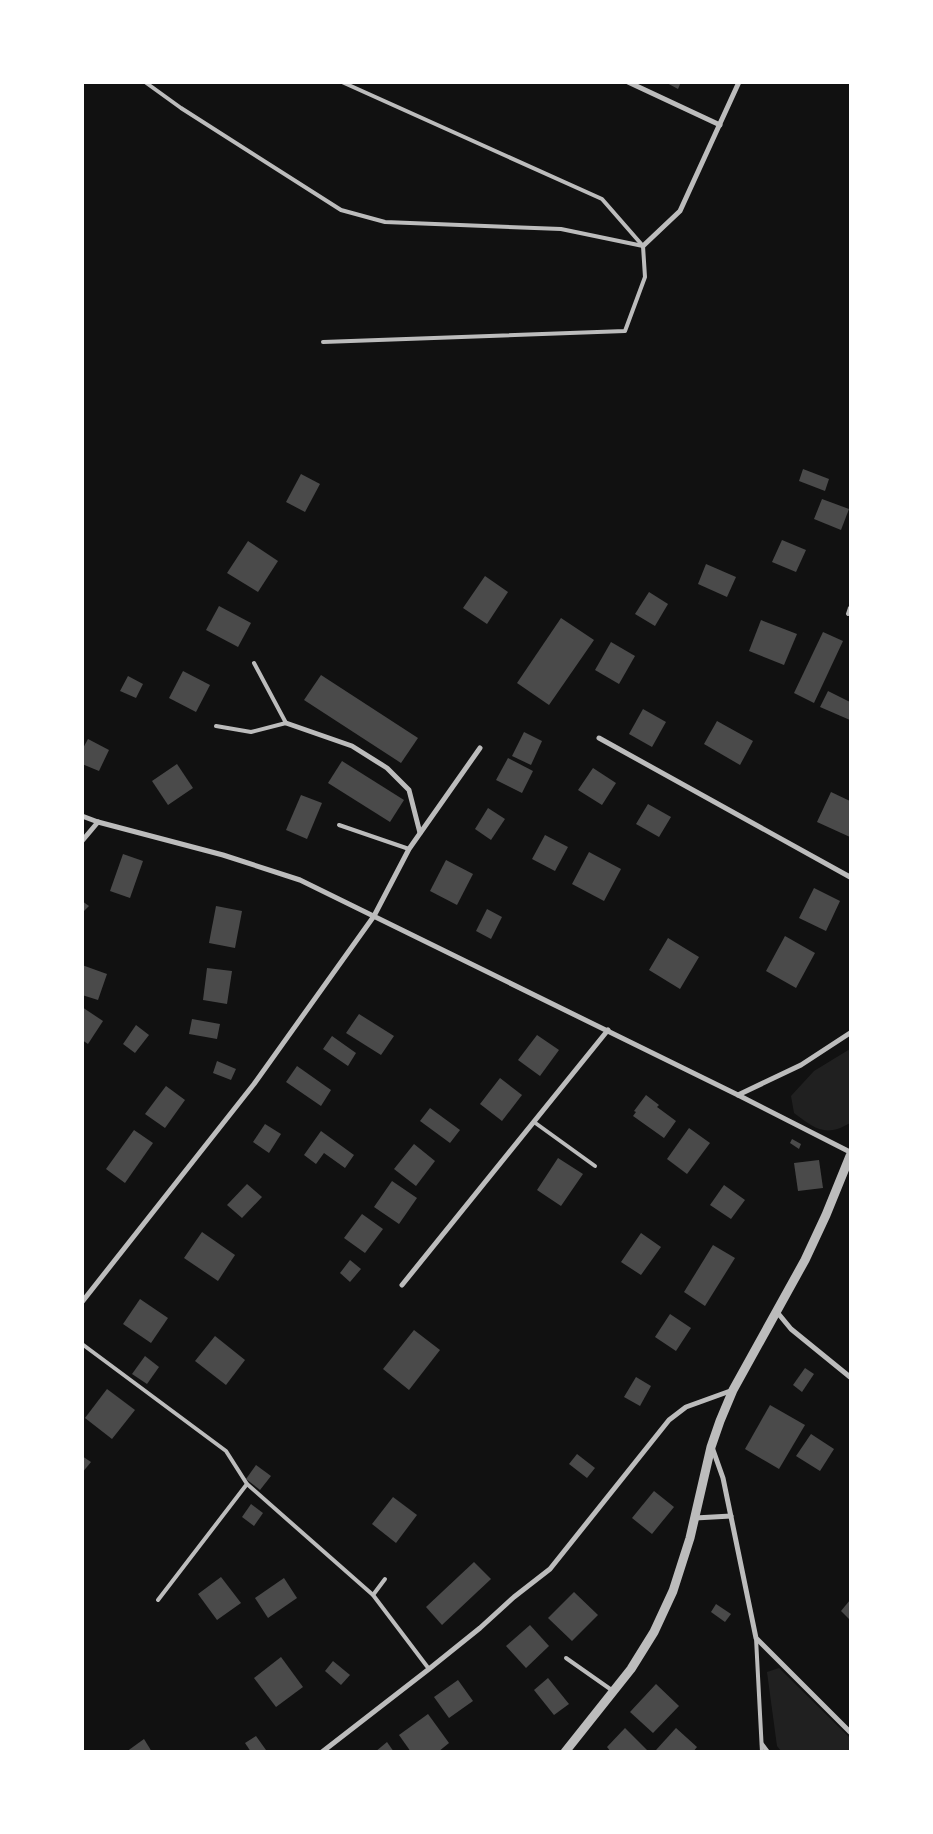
<svg xmlns="http://www.w3.org/2000/svg" width="933" height="1834" font-family="Helvetica,sans-serif">
<style>
.green{fill:#202020}
.building{fill:#4a4a4a}
.lines{fill:none;stroke-linecap:round;stroke-linejoin:round}
.service{stroke:#bcbcbc;stroke-width:4}
.minor{stroke:#bcbcbc;stroke-width:5}
.tertiary{stroke:#bcbcbc;stroke-width:9}
</style>
<rect width="100%" height="100%" fill="#111"/>
<g class="green">
<path d="M850 1049V1123C825 1138 814 1128 794 1113L791 1096 814 1071Z"/>
<polygon points="779,1668 850,1738 850,1751 781,1751 777,1746 767,1672"/>
</g>
<g class="building">
<polygon points="665,82 681,82 678,89"/>
<polygon points="803,469 829,479 825,491 799,481"/>
<polygon points="301,474 320,484 305,512 286,502"/>
<polygon points="822,499 849,509 841,530 814,519"/>
<polygon points="782,540 806,550 796,572 772,562"/>
<polygon points="248,541 278,561 258,592 227,573"/>
<polygon points="706,564 736,577 727,597 698,584"/>
<polygon points="485,576 508,592 487,624 463,608"/>
<polygon points="649,592 668,604 655,626 635,614"/>
<polygon points="219,606 251,623 238,647 206,630"/>
<polygon points="561,618 594,640 549,705 517,683"/>
<polygon points="761,620 797,634 784,665 749,651"/>
<polygon points="823,632 843,641 814,703 794,693"/>
<polygon points="611,642 635,656 619,684 595,670"/>
<polygon points="183,671 210,685 196,712 169,698"/>
<polygon points="321,675 418,738 401,763 304,700"/>
<polygon points="128,676 143,684 136,698 120,691"/>
<polygon points="828,691 850,702 850,720 820,707"/>
<polygon points="643,709 666,722 652,747 629,734"/>
<polygon points="717,721 753,741 740,765 704,744"/>
<polygon points="524,732 542,741 531,765 512,756"/>
<polygon points="88,739 109,750 99,771 82,764 82,750"/>
<polygon points="508,758 533,771 522,793 496,780"/>
<polygon points="342,761 404,800 390,822 328,783"/>
<polygon points="177,764 193,788 168,805 152,781"/>
<polygon points="593,768 616,783 602,805 578,790"/>
<polygon points="831,792 850,801 850,837 817,822"/>
<polygon points="301,795 322,803 307,839 286,830"/>
<polygon points="648,804 671,817 659,837 636,824"/>
<polygon points="488,808 505,819 491,840 475,829"/>
<polygon points="545,835 568,847 555,871 532,859"/>
<polygon points="589,852 621,869 604,901 572,884"/>
<polygon points="123,854 143,861 130,898 110,891"/>
<polygon points="446,860 473,874 457,905 430,891"/>
<polygon points="814,888 840,901 826,931 799,918"/>
<polygon points="82,901 89,906 82,913"/>
<polygon points="216,906 242,911 235,948 209,943"/>
<polygon points="487,909 502,917 491,939 476,931"/>
<polygon points="785,936 815,953 796,988 766,971"/>
<polygon points="668,938 699,957 680,989 649,970"/>
<polygon points="82,965 107,974 98,1000 82,995"/>
<polygon points="207,968 232,971 227,1004 203,1000"/>
<polygon points="82,1007 103,1021 88,1044 82,1040"/>
<polygon points="359,1014 394,1036 381,1055 346,1033"/>
<polygon points="192,1019 220,1024 217,1039 189,1034"/>
<polygon points="136,1025 149,1035 135,1053 123,1044"/>
<polygon points="537,1035 559,1050 540,1076 518,1060"/>
<polygon points="332,1036 356,1053 348,1066 323,1049"/>
<polygon points="217,1061 236,1069 231,1080 213,1073"/>
<polygon points="297,1066 331,1090 321,1106 286,1082"/>
<polygon points="500,1078 522,1095 502,1121 480,1104"/>
<polygon points="166,1086 185,1100 165,1128 145,1114"/>
<polygon points="646,1095 659,1105 657,1107 676,1121 664,1138 633,1116 636,1112 634,1111"/>
<polygon points="430,1108 460,1130 450,1143 420,1121"/>
<polygon points="265,1124 281,1134 269,1153 253,1142"/>
<polygon points="689,1128 710,1143 687,1174 667,1159"/>
<polygon points="134,1130 153,1143 125,1183 106,1169"/>
<polygon points="321,1131 354,1155 345,1168 324,1153 316,1164 304,1155"/>
<polygon points="792,1139 801,1144 799,1149 790,1143"/>
<polygon points="414,1144 435,1161 416,1186 394,1169"/>
<polygon points="558,1158 583,1174 561,1206 537,1190"/>
<polygon points="819,1160 823,1188 798,1191 794,1163"/>
<polygon points="392,1181 417,1198 399,1224 374,1207"/>
<polygon points="247,1184 262,1197 242,1218 227,1205"/>
<polygon points="724,1185 745,1200 731,1219 710,1205"/>
<polygon points="362,1214 383,1229 365,1253 344,1238"/>
<polygon points="202,1232 235,1255 218,1281 184,1258"/>
<polygon points="641,1233 661,1247 641,1275 621,1262"/>
<polygon points="713,1245 735,1258 705,1306 684,1292"/>
<polygon points="350,1260 361,1269 350,1282 340,1273"/>
<polygon points="140,1299 168,1318 151,1343 123,1324"/>
<polygon points="670,1314 691,1328 676,1351 655,1337"/>
<polygon points="414,1330 440,1350 409,1390 383,1369"/>
<polygon points="215,1336 245,1360 226,1385 195,1361"/>
<polygon points="145,1356 159,1367 147,1384 132,1374"/>
<polygon points="805,1368 814,1374 802,1392 793,1385"/>
<polygon points="636,1377 651,1386 640,1406 624,1397"/>
<polygon points="107,1389 135,1410 112,1439 85,1418"/>
<polygon points="770,1405 805,1425 779,1469 745,1449"/>
<polygon points="811,1434 834,1449 820,1471 796,1456"/>
<polygon points="577,1454 595,1468 587,1478 569,1464"/>
<polygon points="82,1456 91,1462 82,1473"/>
<polygon points="256,1465 271,1476 260,1490 246,1479"/>
<polygon points="654,1491 674,1507 652,1534 632,1518"/>
<polygon points="393,1497 417,1515 396,1543 372,1524"/>
<polygon points="251,1504 263,1513 254,1526 242,1517"/>
<polygon points="474,1562 491,1579 442,1625 426,1607"/>
<polygon points="221,1577 241,1603 217,1620 198,1594"/>
<polygon points="284,1578 297,1598 268,1618 255,1598"/>
<polygon points="574,1592 598,1615 572,1641 548,1618"/>
<polygon points="850,1600 850,1620 841,1611"/>
<polygon points="716,1604 731,1614 725,1622 711,1612"/>
<polygon points="530,1625 549,1646 526,1668 506,1646"/>
<polygon points="281,1657 303,1687 276,1707 254,1678"/>
<polygon points="333,1661 350,1675 341,1685 325,1671"/>
<polygon points="548,1678 569,1704 554,1715 534,1690"/>
<polygon points="458,1680 473,1701 449,1718 434,1697"/>
<polygon points="656,1684 679,1706 653,1733 630,1712"/>
<polygon points="428,1714 449,1743 438,1752 411,1752 399,1735"/>
<polygon points="625,1728 649,1752 611,1752 607,1747"/>
<polygon points="676,1728 697,1747 693,1752 658,1752 656,1750"/>
<polygon points="256,1736 266,1750 264,1752 251,1752 245,1743"/>
<polygon points="144,1739 152,1752 126,1752"/>
<polygon points="387,1742 394,1752 375,1752"/>
</g>
<g class="lines">
<g class="service">
<polyline points="145,82 181,108 341,210 385,222 561,229 643,246 645,277 625,331 323,342"/>
<polyline points="342,82 602,199 643,246"/>
<polyline points="848,614 850,608"/>
<polyline points="216,726 251,732 286,723 254,663"/>
<polyline points="339,825 409,849"/>
<polyline points="534,1122 595,1166"/>
<polyline points="82,1344 226,1451 247,1484 373,1595 429,1669"/>
<polyline points="373,1595 385,1579"/>
<polyline points="158,1600 247,1484"/>
<polyline points="756,1638 762,1752"/>
<polyline points="566,1658 613,1691"/>
<polyline points="762,1744 768,1752"/>
</g>
<g class="minor">
<polyline points="628,82 720,125"/>
<polyline points="643,246 680,211 739,82"/>
<polyline points="286,723 352,746 387,768 409,790 420,833"/>
<polyline points="599,738 850,877"/>
<polyline points="82,816 98,822 223,855 300,880 738,1095 850,1152"/>
<polyline points="82,841 98,822"/>
<polyline points="738,1095 801,1065 850,1033"/>
<polyline points="402,1285 608,1030"/>
<polyline points="82,1302 254,1084 374,916 409,849 480,748"/>
<polyline points="777,1312 791,1329 850,1377"/>
<polyline points="712,1447 723,1478 756,1638 850,1732"/>
<polyline points="695,1518 731,1516"/>
<polyline points="322,1752 429,1669 480,1628 514,1597 550,1569 669,1420 686,1407 733,1390"/>
</g>
<polyline class="tertiary" points="565,1752 631,1669 654,1632 673,1591 690,1538 711,1447 720,1421 733,1390 805,1260 826,1215 850,1156"/>
</g>
<rect width="933" height="1834" fill="none" stroke="#ffffff" stroke-width="168"/>
</svg>
